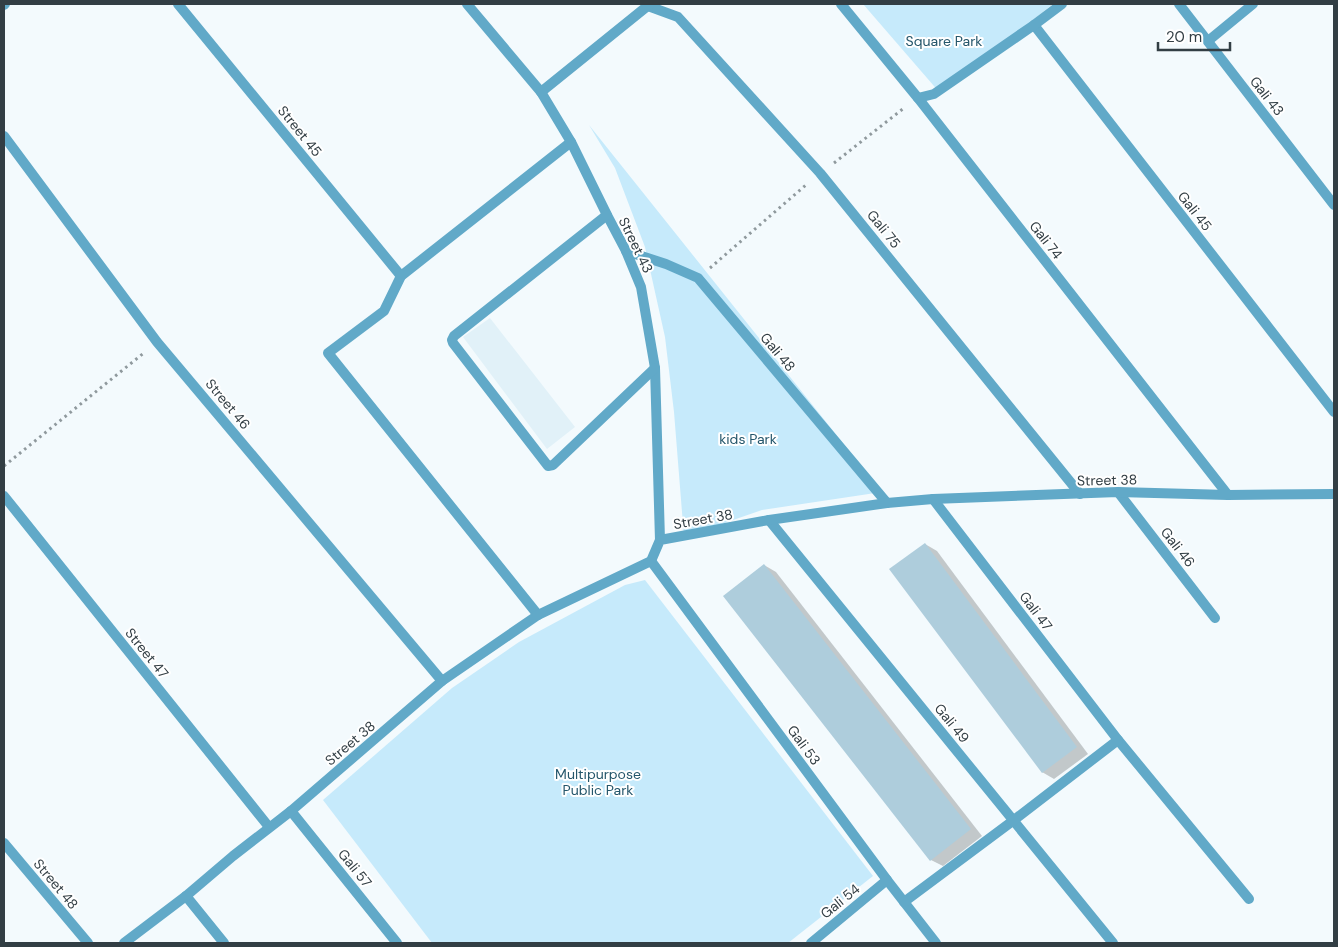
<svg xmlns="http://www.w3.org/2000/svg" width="1338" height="947" font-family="'DM Sans',sans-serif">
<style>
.built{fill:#e1f1f8}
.green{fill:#c6eafb}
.shadow{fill:#0003}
.building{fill:#aecddc}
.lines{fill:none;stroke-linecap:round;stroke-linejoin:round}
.path{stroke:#8f999d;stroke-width:3;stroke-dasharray:2.5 4;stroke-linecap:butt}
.street{stroke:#61a9c8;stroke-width:10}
.labels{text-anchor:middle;stroke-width:4;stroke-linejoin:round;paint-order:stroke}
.park-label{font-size:14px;fill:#24566b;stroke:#fff}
.street-label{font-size:14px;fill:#323e44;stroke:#fff}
</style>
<rect width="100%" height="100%" fill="#f3fafd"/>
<polygon class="built" points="490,318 575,427 547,449 463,337"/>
<g class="green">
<polygon points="863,4 1053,4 940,93"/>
<polygon points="589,125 882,492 762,510 684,537 674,412 665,337 645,247 615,168"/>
<polygon points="645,580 873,876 788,943 432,943 323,800 452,688 519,642 625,585"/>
</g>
<g class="shadow">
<polygon points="925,544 937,551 1088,754 1054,779 1042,772"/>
<polygon points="764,565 776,572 982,836 943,866 931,860"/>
</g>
<g class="building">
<polygon points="925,543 1077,747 1042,773 889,569"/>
<polygon points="764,564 971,829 930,861 723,596"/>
</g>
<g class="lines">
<g class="path">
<polyline points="834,163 904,108"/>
<polyline points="710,268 807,184"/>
<polyline points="4,466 145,352"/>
</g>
<g class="street">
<polyline points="178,4 401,276"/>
<polyline points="467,4 541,92 571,142 607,215 626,251 641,287 655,368 660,540"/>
<polyline points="646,4 648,6 678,17 820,173 1080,494"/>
<polyline points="841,4 918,98 1228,495"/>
<polyline points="1179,4 1334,205"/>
<polyline points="4,5 5,4"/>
<polyline points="1034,25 1334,412"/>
<polyline points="1208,41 1253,4"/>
<polyline points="541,92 650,4"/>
<polyline points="918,98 934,94 1034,25 1062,4"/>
<polyline points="4,136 157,342 442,681"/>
<polyline points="607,215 454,336 452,340 453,343 548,466 553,465 655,368"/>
<polyline points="626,251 666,264 698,278 887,503"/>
<polyline points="1118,492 1215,618"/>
<polyline points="4,496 269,827"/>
<polyline points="933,499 1118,740 1249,899"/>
<polyline points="769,520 1113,943"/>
<polyline points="651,561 887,880 936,943"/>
<polyline points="538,615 328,353 384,311 401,276 571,142"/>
<polyline points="291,811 397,943"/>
<polyline points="4,843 88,943"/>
<polyline points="186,896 224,943"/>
<polyline points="904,902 1014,820 1118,740"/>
<polyline points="124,943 186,896 233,856 291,811 442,681 538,615 651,561 660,540 769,520 887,503 933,499 1118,492 1228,495 1334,494"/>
<polyline points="811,943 887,880"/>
</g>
</g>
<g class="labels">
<g class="park-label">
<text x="944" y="46">Square Park</text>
<text x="748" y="444">kids Park</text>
<text x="598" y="779">Multipurpose<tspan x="598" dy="16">Public Park</tspan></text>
</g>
<g class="street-label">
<text transform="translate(1267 96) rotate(52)" y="5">Gali 43</text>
<text transform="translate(300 131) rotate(51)" y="5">Street 45</text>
<text transform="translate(1195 211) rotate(52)" y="5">Gali 45</text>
<text transform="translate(884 229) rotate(51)" y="5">Gali 75</text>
<text transform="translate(1046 240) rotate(52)" y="5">Gali 74</text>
<text transform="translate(636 245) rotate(64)" y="5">Street 43</text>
<text transform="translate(778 352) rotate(50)" y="5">Gali 48</text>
<text transform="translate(228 404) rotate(50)" y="5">Street 46</text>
<text transform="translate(1107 480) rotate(-1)" y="5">Street 38</text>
<text transform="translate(703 519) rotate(-10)" y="5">Street 38</text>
<text transform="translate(1178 547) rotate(52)" y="5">Gali 46</text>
<text transform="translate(1036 611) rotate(53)" y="5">Gali 47</text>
<text transform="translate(147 653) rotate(51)" y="5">Street 47</text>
<text transform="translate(952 723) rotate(51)" y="5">Gali 49</text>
<text transform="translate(350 743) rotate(-40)" y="5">Street 38</text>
<text transform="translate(804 745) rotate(54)" y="5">Gali 53</text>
<text transform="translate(355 868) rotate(51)" y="5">Gali 57</text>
<text transform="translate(56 884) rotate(50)" y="5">Street 48</text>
<text transform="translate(840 901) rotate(-39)" y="5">Gali 54</text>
</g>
</g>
<rect width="1338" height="947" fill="none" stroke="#323e44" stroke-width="10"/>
<path d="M1158 42v8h72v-8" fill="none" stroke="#323e44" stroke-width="2.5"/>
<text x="1166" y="42" font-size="15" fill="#323e44" stroke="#ffffff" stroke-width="4" paint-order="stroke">20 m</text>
</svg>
